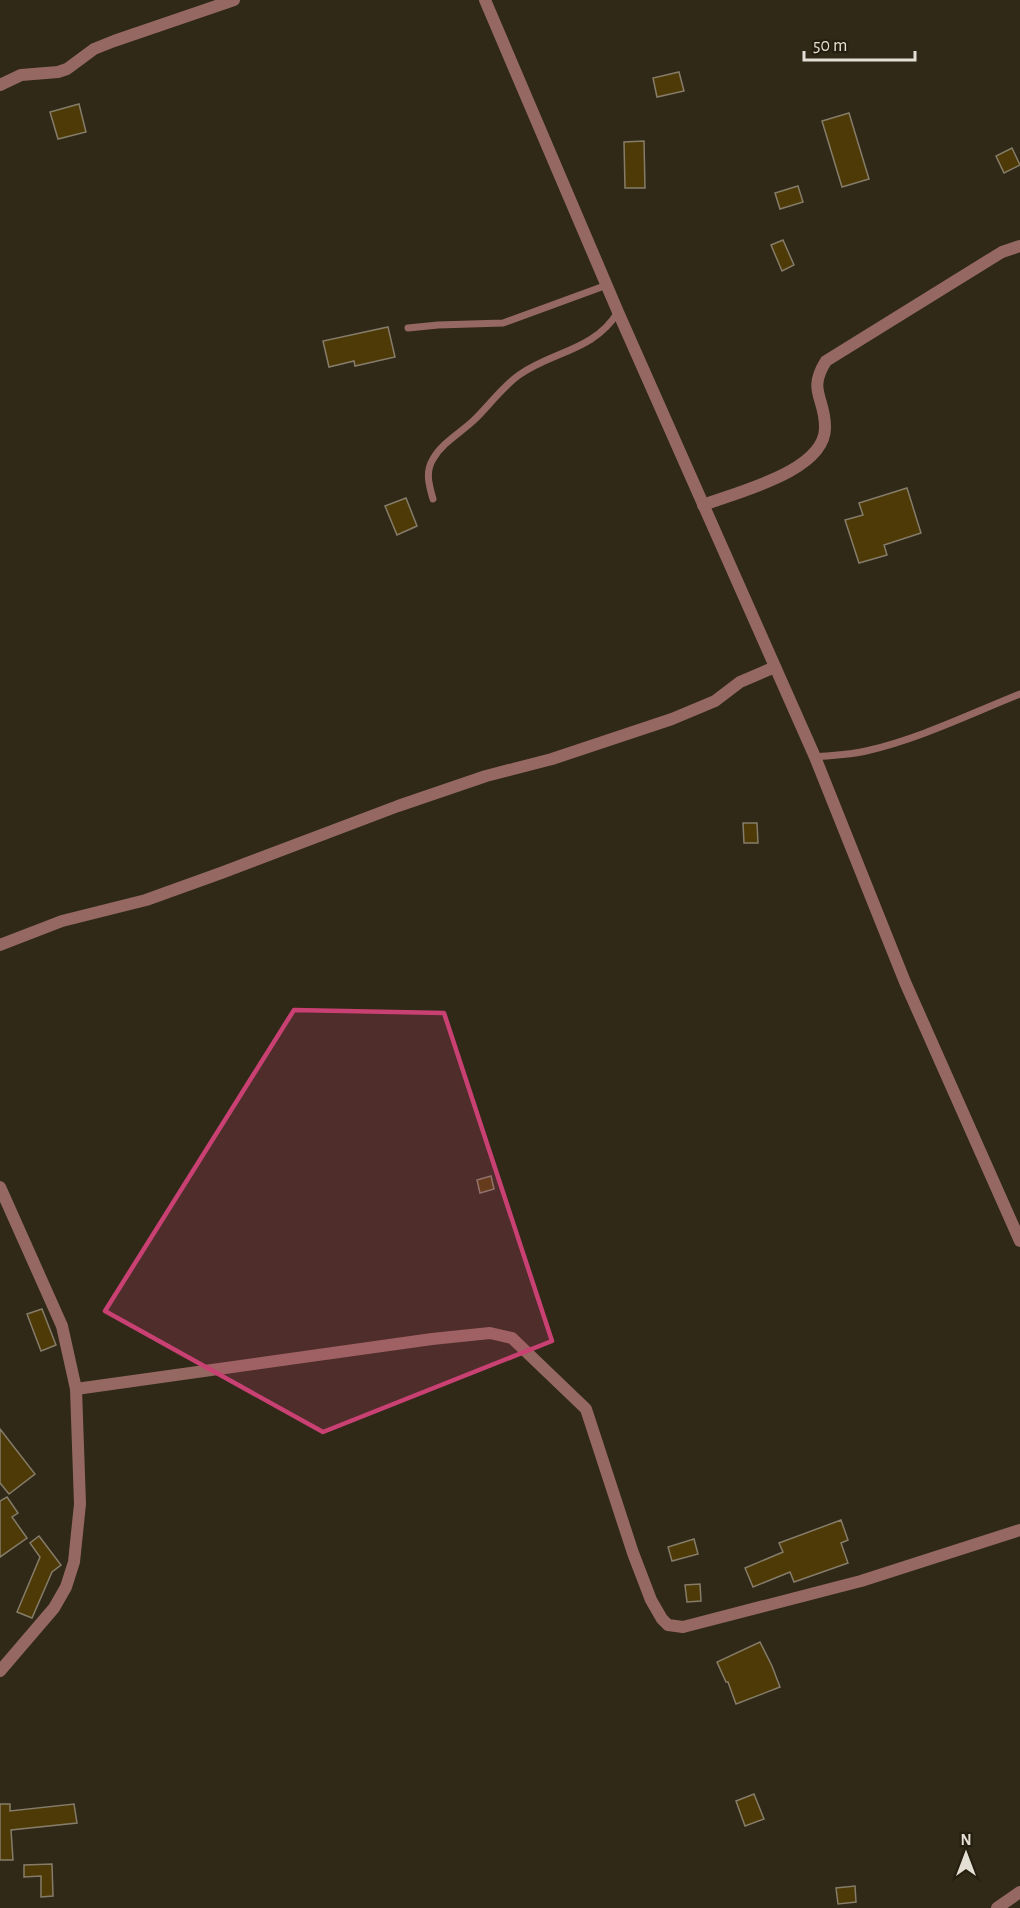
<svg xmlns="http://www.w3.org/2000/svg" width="1020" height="1908" font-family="'Alegreya Sans',sans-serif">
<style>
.building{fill:#4e3a06;stroke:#857c69;stroke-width:1.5}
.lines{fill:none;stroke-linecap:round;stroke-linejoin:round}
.lane{stroke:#956961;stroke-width:7}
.street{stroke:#956961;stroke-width:12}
.marked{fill:#c94073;fill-opacity:0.2;stroke:#c94073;stroke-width:4.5;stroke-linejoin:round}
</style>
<rect width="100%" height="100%" fill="#302918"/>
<g class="building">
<polygon points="679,72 684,91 657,97 653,78"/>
<polygon points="79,104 86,132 58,139 50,112"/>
<polygon points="849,113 869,179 842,187 822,121"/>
<polygon points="644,141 645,188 625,188 624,142"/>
<polygon points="1012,148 1020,165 1004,173 996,156"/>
<polygon points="798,186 803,202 780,209 775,193"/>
<polygon points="783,240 794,265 782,271 771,245"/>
<polygon points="388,327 395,357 355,366 354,361 329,367 323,341"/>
<polygon points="907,488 921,533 884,545 887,555 859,563 845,520 863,515 859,503"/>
<polygon points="406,498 417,526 397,535 385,506"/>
<polygon points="743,823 757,823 758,843 744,843"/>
<polygon points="491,1176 494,1189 480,1193 477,1180"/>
<polygon points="42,1309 56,1345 41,1351 27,1314"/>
<polygon points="0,1429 35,1474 9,1494 0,1483"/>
<polygon points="7,1497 18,1513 12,1517 27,1538 0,1557 0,1501"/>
<polygon points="841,1520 848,1540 841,1543 848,1563 794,1582 790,1572 753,1587 745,1568 783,1552 779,1543"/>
<polygon points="39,1536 61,1565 52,1572 32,1618 17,1612 40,1557 30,1543"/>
<polygon points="694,1539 698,1554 672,1561 668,1547"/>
<polygon points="700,1584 701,1601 687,1602 685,1585"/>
<polygon points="760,1642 772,1666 780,1687 736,1704 728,1682 726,1682 717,1662"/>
<polygon points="754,1794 764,1819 745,1826 736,1801"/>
<polygon points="0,1804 10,1804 10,1811 74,1804 77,1823 11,1830 13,1860 0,1860"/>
<polygon points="52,1864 53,1896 41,1897 41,1876 24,1877 24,1865"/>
<polygon points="855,1886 856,1902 838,1904 836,1888"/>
</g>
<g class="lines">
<g class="lane">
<polyline points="408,328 438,325 503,323 607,285"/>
<path d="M433 499C429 485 425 472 433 459 442 443 460 433 473 421 489 406 501 388 519 375 553 351 594 351 618 312"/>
<path d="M815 757C832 755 850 755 866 751 919 739 970 714 1020 694"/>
</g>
<g class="street">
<polyline points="485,0 618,312 815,757 905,982 1020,1241"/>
<polyline points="0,85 21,75 58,72 67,69 94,49 114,41 234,0"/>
<path d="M703 505C737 492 826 471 825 427 825 397 807 391 826 361L1002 252 1020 246"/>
<polyline points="0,945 62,921 146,900 221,873 398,806 486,776 552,759 672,719 715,701 740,682 775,667"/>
<polyline points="0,1187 62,1326 76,1389 80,1504 74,1562 66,1587 54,1608 0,1671"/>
<polyline points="76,1389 432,1339 490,1333 512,1338 586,1409 633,1553 651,1600 662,1619 668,1625 683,1627 861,1581 1020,1530"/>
<polyline points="997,1908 1020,1892"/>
</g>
</g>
<path class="marked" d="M294 1010 444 1013 552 1341 323 1432 105 1311Z"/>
<g transform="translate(966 1854)" stroke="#261f0f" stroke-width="4.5" paint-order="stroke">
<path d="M0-4.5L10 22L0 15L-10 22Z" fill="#e4dfd4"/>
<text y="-9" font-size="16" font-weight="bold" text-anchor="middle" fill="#e4dfd4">N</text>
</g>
<path d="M804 51v9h111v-9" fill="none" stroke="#e4dfd4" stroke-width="3"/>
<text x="813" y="51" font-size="18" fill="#e4dfd4" stroke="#261f0f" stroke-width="4.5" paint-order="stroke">50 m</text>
</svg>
